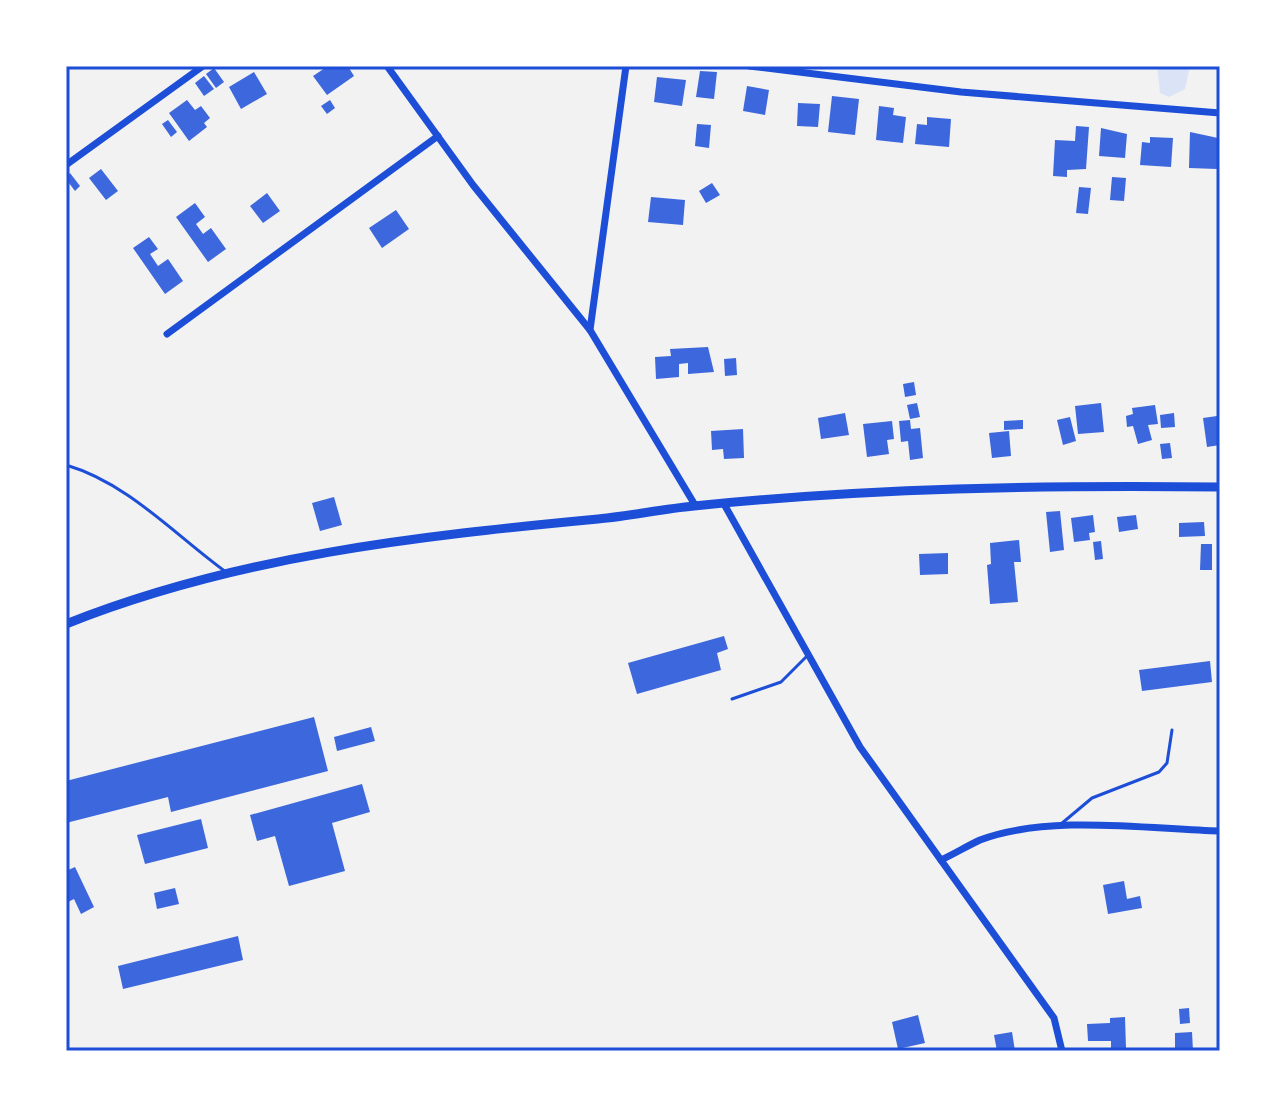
<svg xmlns="http://www.w3.org/2000/svg" width="1286" height="1117" font-family="'IBM Plex Sans',sans-serif">
<style>
.green{fill:#dbe4f7}
.building{fill:#3d67dc}
.lines{fill:none;stroke-linecap:round;stroke-linejoin:round}
.service{stroke:#1d4ed8;stroke-width:3}
.minor{stroke:#1d4ed8;stroke-width:7}
.tertiary{stroke:#1d4ed8;stroke-width:9}
.neatline{fill:none;stroke:#1d4ed8;stroke-width:3}
</style>
<rect width="100%" height="100%" fill="#f2f2f2"/>
<polygon class="green" points="1157,66 1190,66 1185,89 1169,97 1160,93"/>
<g class="building">
<polygon points="328,66 352,66 349,68 354,76 327,95 313,76"/>
<polygon points="214,68 224,82 216,88 206,74"/>
<polygon points="700,71 717,72 714,99 696,97"/>
<polygon points="254,72 267,94 241,109 229,87"/>
<polygon points="204,76 214,89 204,96 195,83"/>
<polygon points="657,77 686,80 682,106 654,102"/>
<polygon points="747,86 769,90 765,115 743,111"/>
<polygon points="832,96 859,99 855,135 828,132"/>
<polygon points="187,100 195,110 201,106 210,118 204,123 207,127 189,141 169,113"/>
<polygon points="330,100 335,108 327,114 321,106"/>
<polygon points="798,103 820,104 818,127 797,126"/>
<polygon points="879,106 894,108 893,115 906,117 903,143 876,140"/>
<polygon points="927,117 951,119 949,147 915,144 917,124 927,125"/>
<polygon points="168,120 177,132 171,137 162,124"/>
<polygon points="697,124 711,125 709,148 695,146"/>
<polygon points="1076,126 1089,127 1086,169 1067,170 1067,177 1053,176 1055,140 1075,141"/>
<polygon points="1101,128 1127,134 1125,158 1099,156"/>
<polygon points="1190,132 1218,138 1217,169 1189,168"/>
<polygon points="1150,137 1173,138 1171,167 1140,165 1142,142 1150,143"/>
<polygon points="101,169 118,191 106,200 89,178"/>
<polygon points="70,173 80,186 75,191 66,179"/>
<polygon points="1112,177 1126,178 1124,201 1110,200"/>
<polygon points="712,183 720,195 706,203 699,191"/>
<polygon points="1079,187 1091,188 1088,214 1076,213"/>
<polygon points="267,193 280,211 263,223 250,206"/>
<polygon points="651,197 685,200 683,225 648,222"/>
<polygon points="195,203 205,217 196,224 203,234 211,228 226,249 208,262 176,217"/>
<polygon points="396,210 409,229 382,248 369,228"/>
<polygon points="149,237 158,249 150,254 158,266 168,259 183,281 165,294 133,248"/>
<polygon points="708,347 714,372 688,374 688,363 679,364 679,377 656,379 655,357 671,356 670,349"/>
<polygon points="736,358 737,375 725,376 724,359"/>
<polygon points="914,382 916,395 905,397 903,384"/>
<polygon points="917,403 920,417 910,419 907,405"/>
<polygon points="1101,403 1104,432 1078,434 1075,406"/>
<polygon points="1155,405 1158,424 1148,425 1152,440 1138,444 1133,426 1127,427 1126,416 1133,414 1132,408"/>
<polygon points="845,413 849,435 821,439 818,418"/>
<polygon points="1174,413 1175,427 1161,428 1160,415"/>
<polygon points="1217,416 1220,445 1207,447 1203,418"/>
<polygon points="1070,417 1076,441 1063,445 1057,420"/>
<polygon points="910,420 911,429 920,428 923,458 910,460 908,441 901,442 899,421"/>
<polygon points="1023,420 1023,429 1004,430 1004,421"/>
<polygon points="892,421 894,439 887,440 889,454 867,457 863,424"/>
<polygon points="743,429 744,458 724,459 723,449 712,450 711,431"/>
<polygon points="1009,431 1011,456 992,458 989,433"/>
<polygon points="1170,443 1172,458 1162,459 1160,444"/>
<polygon points="334,497 342,525 320,531 312,503"/>
<polygon points="1060,511 1064,550 1050,552 1046,512"/>
<polygon points="1093,515 1095,532 1089,533 1090,540 1074,542 1071,518"/>
<polygon points="1136,515 1138,529 1119,532 1117,517"/>
<polygon points="1204,522 1205,536 1179,537 1179,523"/>
<polygon points="1019,540 1021,562 1014,562 1018,602 990,604 987,565 991,564 990,543"/>
<polygon points="1101,541 1103,559 1095,560 1093,542"/>
<polygon points="1201,544 1212,544 1212,570 1200,570"/>
<polygon points="948,553 948,574 920,575 919,554"/>
<polygon points="724,636 728,649 717,653 721,670 637,694 628,663"/>
<polygon points="1210,661 1212,682 1142,691 1139,670"/>
<polygon points="314,717 328,771 171,812 168,797 66,823 66,781"/>
<polygon points="371,727 375,741 337,751 334,737"/>
<polygon points="362,784 370,812 332,823 345,871 289,886 275,836 257,841 250,815"/>
<polygon points="201,819 208,848 145,864 137,835"/>
<polygon points="75,867 94,907 81,914 74,899 66,903 66,871"/>
<polygon points="1124,881 1127,899 1140,896 1142,908 1108,914 1103,885"/>
<polygon points="175,888 179,904 157,909 154,893"/>
<polygon points="238,936 243,960 123,989 118,966"/>
<polygon points="1189,1008 1190,1023 1180,1024 1179,1009"/>
<polygon points="918,1015 925,1043 898,1049 892,1022"/>
<polygon points="1125,1017 1126,1048 1111,1049 1111,1041 1088,1041 1087,1024 1110,1023 1110,1018"/>
<polygon points="1012,1032 1015,1051 997,1051 994,1035"/>
<polygon points="1192,1032 1193,1051 1175,1051 1175,1033"/>
</g>
<g class="lines">
<g class="service">
<path d="M66 465C128 483 175 535 226 572"/>
<polyline points="732,699 781,682 807,656"/>
<polyline points="1061,824 1092,798 1159,772 1167,763 1172,730"/>
</g>
<g class="minor">
<polyline points="387,66 473,185 590,330"/>
<polyline points="626,66 590,330 695,505"/>
<polyline points="749,66 961,92 1220,113"/>
<polyline points="66,165 203,66"/>
<polyline points="167,334 438,136"/>
<polyline points="724,504 860,747 1054,1018 1062,1051"/>
<path d="M941 860C954 854 967 846 980 840 1049 814 1147 829 1220 831"/>
</g>
<path class="tertiary" d="M66 624C236 556 418 536 598 519 630 516 662 509 694 506 868 488 1045 485 1220 487"/>
</g>
<rect width="1286" height="1117" fill="none" stroke="#ffffff" stroke-width="136"/>
<rect x="68" y="68" width="1150" height="981" class="neatline"/>
</svg>
